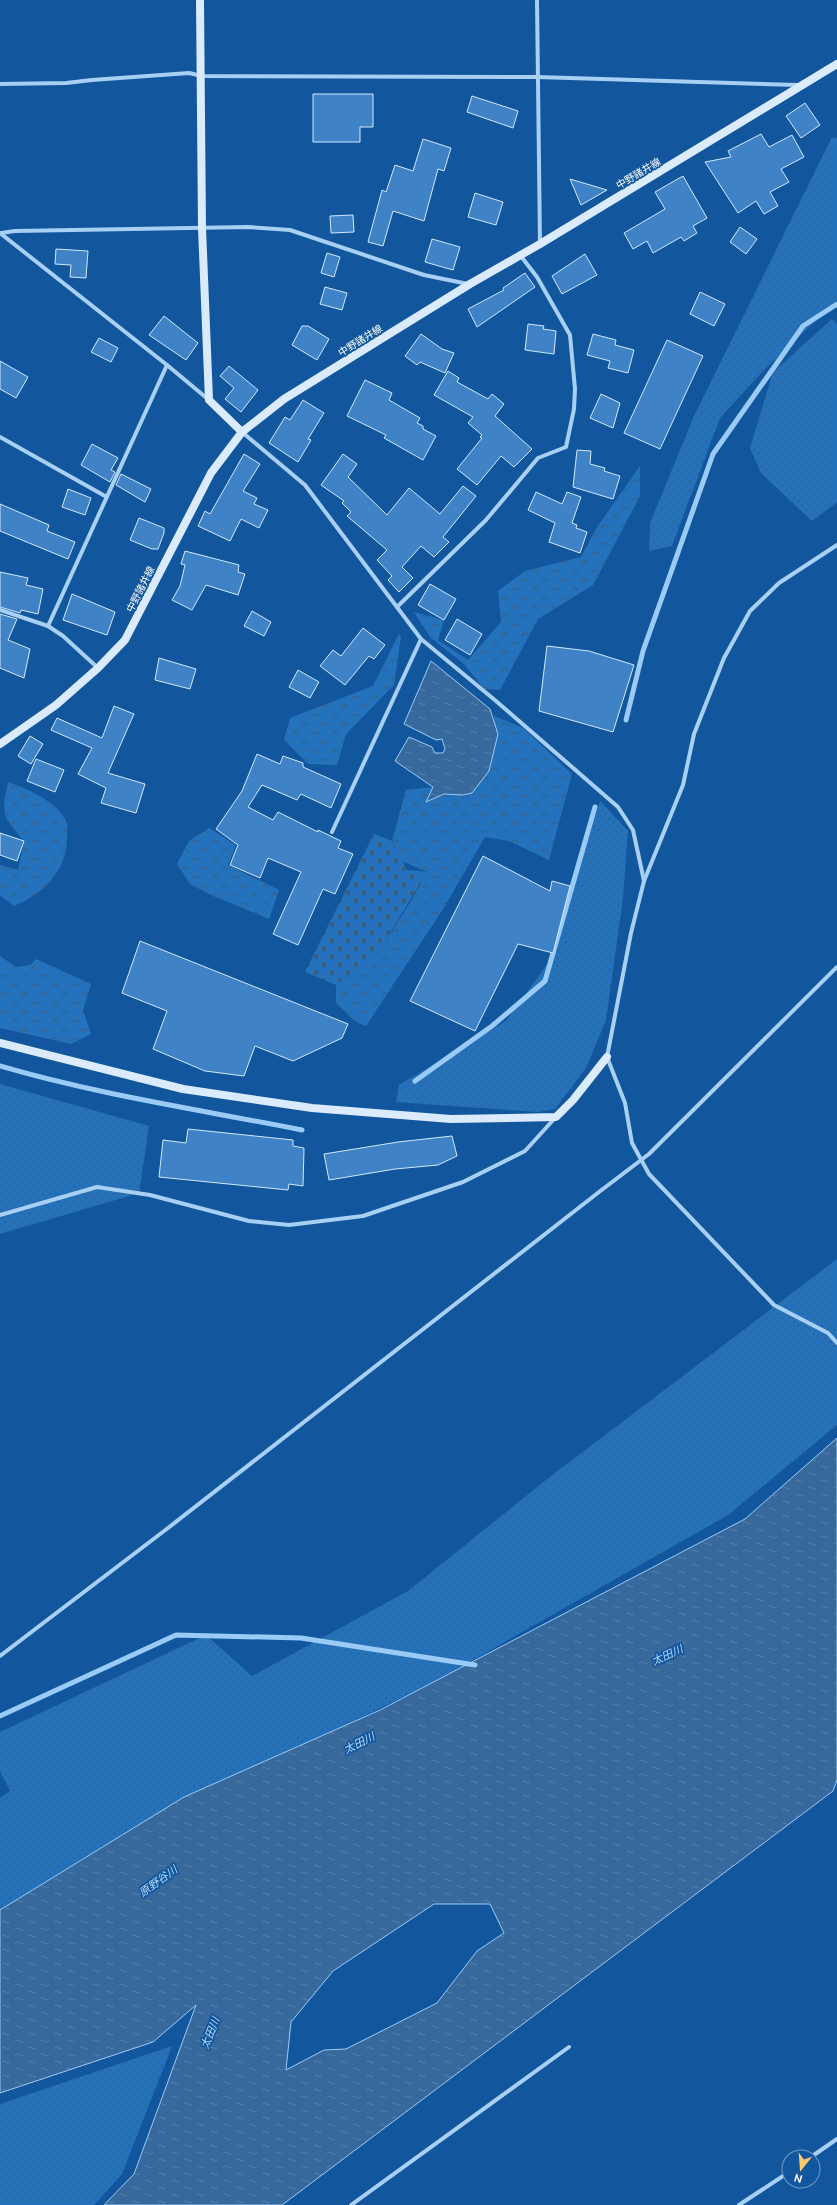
<svg xmlns="http://www.w3.org/2000/svg" width="837" height="2205" font-family="Ubuntu,'Noto Sans JP',sans-serif">
<style>
.grass{fill:url(#grass-dots)}
.forest{fill:url(#forest-crowns)}
.cemetery{fill:url(#cemetery-stones)}
.water{fill:url(#water-ripples);stroke:#9acbf7;fill-rule:evenodd}
.lines{fill:none;stroke-linecap:round;stroke-linejoin:round}
.stream{stroke:#9acbf7;stroke-width:5}
.building{fill:#3f83c6;stroke:#d1e8fe}
.street{stroke:#a8cff4;stroke-width:4}
.secondary{stroke:#d9ebfd;stroke-width:8}
.labels{text-anchor:middle;stroke-width:3.5;stroke-linejoin:round;paint-order:stroke}
.street-label{font-size:10px;fill:#fff;stroke:#12579e}
.water-label{font-size:11px;font-style:italic;fill:#b5d9fb;stroke:#12579e}
</style>
<defs>
<pattern id="grass-dots" width="8" height="8" patternUnits="userSpaceOnUse"><rect width="8" height="8" fill="#2572bc"/><path d="M2 2h.1M6 6h.1" fill="none" stroke="#3a5d7e" stroke-width="1.8" stroke-linecap="round"/></pattern>
<pattern id="forest-crowns" width="20" height="18" patternUnits="userSpaceOnUse"><rect width="20" height="18" fill="#2572bc"/><path d="M2 6a3 3 0 1 1 6 0M12 15a3 3 0 1 1 6 0" fill="none" stroke="#3a5d7e"/></pattern>
<pattern id="cemetery-stones" width="16" height="16" patternUnits="userSpaceOnUse"><rect width="16" height="16" fill="#2572bc"/><path d="M2 7V4a2 2 0 0 1 4 0v3zM10 15v-3a2 2 0 0 1 4 0v3z" fill="#3a5d7e"/></pattern>
<pattern id="water-ripples" width="26" height="14" patternUnits="userSpaceOnUse"><rect width="26" height="14" fill="#37699c"/><path d="M2 4q2-2 4 0t4 0M15 11q2-2 4 0t4 0" fill="none" stroke="#5580ab"/></pattern>
</defs>
<rect width="100%" height="100%" fill="#12579e"/>
<g class="grass">
<polygon points="832,137 837,138 837,300 763,371 720,418 672,546 649,551 650,523 694,416"/>
<polygon points="832,319 837,324 837,502 812,521 761,473 750,448 773,372"/>
<polygon points="600,801 628,831 623,898 606,1020 586,1068 555,1109 538,1112 396,1102 399,1085 506,1021 553,956"/>
<polygon points="0,1084 149,1126 139,1193 0,1234"/>
<polygon points="837,1259 837,1425 728,1515 436,1681 138,1825 0,1910 0,1798 10,1791 0,1771 0,1732 206,1635 252,1676 408,1591 551,1476"/>
<polygon points="172,2046 122,2174 94,2205 0,2205 0,2104"/>
</g>
<g class="forest">
<polygon points="640,466 640,496 593,585 538,619 500,690 484,689 464,664 430,637 414,612 444,620 438,640 468,660 501,622 498,591 525,571 581,557 597,527"/>
<polygon points="399,634 401,637 394,685 346,734 337,765 308,764 284,740 290,718 373,686"/>
<polygon points="494,716 523,728 572,774 549,860 509,841 485,837 443,909 366,1026 356,1022 336,1003 336,985 379,951 411,901 427,872 402,861 392,841 406,790 461,784 490,737"/>
<path d="M8 782C26 788 60 803 67 823 68 827 67 834 67 838 67 871 43 894 14 906L0 895V865L18 870 24 841C2 816 1 814 8 782Z"/>
<polygon points="209,828 236,845 228,865 279,890 269,919 211,895 190,884 177,864 189,841"/>
<polygon points="0,956 16,967 31,965 36,959 91,984 83,1010 91,1034 71,1044 0,1028"/>
</g>
<polygon class="cemetery" points="374,834 392,841 407,870 427,872 379,951 336,985 305,972"/>
<g class="water">
<polygon points="431,661 490,709 498,734 489,771 472,793 463,795 444,794 426,802 433,787 395,761 409,737 432,747 435,753 443,753 445,749 442,739 436,740 404,724"/>
<path d="M837 1438V1780L833 1791 282 2205H104L134 2174 196 2005 153 2042 0 2093V1910L184 1797 380 1710 745 1519ZM434 1904H490L504 1933 477 1951 437 2003 346 2049 324 2050 286 2070 291 2022 333 1971Z"/>
</g>
<g class="lines">
<g class="stream">
<polyline points="626,720 643,651 713,454 803,326 837,304"/>
<path d="M0 1066C99 1095 201 1110 302 1130"/>
<polyline points="415,1081 492,1026 545,981 595,807"/>
<polyline points="0,1716 176,1635 301,1638 475,1665"/>
</g>
</g>
<g class="building">
<polygon points="313,94 373,94 373,127 360,127 360,142 313,142"/>
<polygon points="472,96 518,111 513,128 467,112"/>
<polygon points="805,103 820,125 801,138 786,116"/>
<polygon points="761,134 769,147 792,135 804,157 781,169 789,182 770,192 778,206 764,214 756,201 738,213 705,162 731,157 728,151"/>
<polygon points="423,139 451,148 444,171 438,169 424,221 393,211 383,246 368,242 382,190 386,192 395,165 413,171"/>
<polygon points="683,176 707,218 693,226 697,233 684,241 681,237 653,253 647,241 633,249 624,233 665,209 655,192"/>
<polygon points="570,179 607,190 581,205"/>
<polygon points="475,193 503,202 496,225 468,217"/>
<polygon points="353,215 354,232 331,233 330,216"/>
<polygon points="740,227 757,239 746,254 730,242"/>
<polygon points="432,239 460,247 453,270 425,262"/>
<polygon points="56,249 88,251 86,278 70,277 71,265 55,264"/>
<polygon points="327,253 340,257 334,277 321,273"/>
<polygon points="585,254 597,275 562,294 552,276"/>
<polygon points="525,273 535,287 477,327 468,309 504,290 503,288"/>
<polygon points="325,287 347,293 342,310 320,304"/>
<polygon points="700,292 725,304 714,326 690,314"/>
<polygon points="164,316 198,343 186,360 149,335"/>
<polygon points="528,324 544,326 543,329 556,331 554,354 525,350"/>
<polygon points="302,326 308,326 329,339 317,360 292,345"/>
<polygon points="421,334 442,349 454,353 445,373 420,362 417,365 405,356"/>
<polygon points="593,334 616,340 615,345 634,350 628,373 608,368 610,361 587,355"/>
<polygon points="99,338 118,348 111,362 91,352"/>
<polygon points="667,340 703,356 660,449 624,433"/>
<polygon points="0,361 28,377 16,398 0,389"/>
<polygon points="229,366 258,390 241,412 225,399 234,388 220,376"/>
<polygon points="448,371 459,378 457,382 488,399 492,394 504,404 495,416 532,449 514,467 501,456 477,485 457,469 482,438 480,437 482,435 468,423 473,417 434,395"/>
<polygon points="365,380 392,393 389,400 420,418 417,423 423,426 423,429 436,436 423,460 384,438 386,435 347,416"/>
<polygon points="601,394 620,403 613,428 590,418"/>
<polygon points="303,400 324,413 308,439 311,440 298,462 269,443 285,417 290,420"/>
<polygon points="92,444 118,458 111,470 115,472 110,482 81,465"/>
<polygon points="577,450 591,451 590,464 605,468 604,471 620,476 613,499 573,487"/>
<polygon points="244,454 260,464 243,491 257,498 254,504 268,510 259,528 241,519 230,541 198,526 205,511 210,514"/>
<polygon points="343,454 357,464 348,477 387,515 409,488 440,514 463,486 476,496 443,537 449,542 434,557 421,546 402,567 413,578 399,592 388,580 392,576 377,560 387,550 347,516 351,512 342,503 344,501 321,485"/>
<polygon points="121,474 151,489 145,502 116,485"/>
<polygon points="68,489 91,498 85,515 62,507"/>
<polygon points="536,492 562,504 567,492 581,497 572,523 577,525 576,528 587,532 580,553 549,542 555,523 528,510"/>
<polygon points="0,504 49,525 47,531 75,542 68,559 0,531"/>
<polygon points="139,518 164,528 164,533 158,549 152,549 130,540"/>
<polygon points="185,551 239,565 238,572 245,574 238,595 206,585 192,610 172,600 180,586 185,565 181,564"/>
<polygon points="0,572 28,578 26,585 43,589 38,614 21,610 20,613 0,607"/>
<polygon points="430,584 456,599 444,620 418,605"/>
<polygon points="72,594 115,612 107,635 63,620"/>
<polygon points="252,611 271,622 264,636 244,626"/>
<polygon points="0,614 17,619 8,640 30,649 24,678 0,668"/>
<polygon points="457,619 482,634 470,655 445,640"/>
<polygon points="363,628 385,645 374,659 369,656 345,685 320,666 333,650 341,656"/>
<polygon points="547,646 589,651 634,665 613,732 539,711"/>
<polygon points="159,658 196,669 190,689 155,680"/>
<polygon points="298,670 319,682 310,698 289,687"/>
<polygon points="114,706 134,714 108,773 145,784 136,813 101,803 106,788 78,774 92,748 51,730 57,718 102,738"/>
<polygon points="30,736 43,744 31,764 18,756"/>
<polygon points="257,754 280,764 283,756 303,763 303,767 341,784 331,808 301,794 297,800 262,785 248,807 273,820 278,812 318,832 318,830 341,841 338,848 353,854 335,894 323,889 298,945 273,934 301,872 268,858 260,878 230,865 238,845 216,829 242,791"/>
<polygon points="36,759 64,770 55,792 27,781"/>
<polygon points="0,833 24,841 17,861 0,855"/>
<polygon points="483,856 550,891 552,881 570,886 553,953 518,944 475,1031 410,1001"/>
<polygon points="140,941 348,1024 342,1038 293,1061 255,1046 244,1076 205,1071 153,1049 167,1011 122,993"/>
<polygon points="188,1129 293,1140 293,1146 304,1148 303,1186 289,1184 288,1190 159,1177 163,1140 186,1143"/>
<polygon points="452,1136 457,1156 438,1165 395,1169 329,1180 324,1154 398,1142"/>
</g>
<g class="lines">
<g class="street">
<polyline points="537,0 540,244"/>
<polyline points="0,84 66,83 92,80 189,73 202,76 537,77 798,85"/>
<polyline points="0,233 167,365 209,400"/>
<polyline points="1,233 15,231 248,227 290,230 424,275 468,284"/>
<polyline points="242,432 305,485 421,639 496,701 618,807 633,830 644,881"/>
<polyline points="0,437 105,496"/>
<polyline points="837,545 779,583 750,611 724,658 694,734 683,785 644,881 631,933 607,1057 625,1103 632,1143 649,1174 774,1305 828,1333 837,1343"/>
<polyline points="397,607 486,520 538,458 566,447 574,409 575,389 570,335 537,277 520,255"/>
<polyline points="0,610 48,626 63,636 98,668"/>
<polyline points="48,626 167,365"/>
<polyline points="332,832 421,639"/>
<polyline points="0,1215 97,1187 150,1195 249,1221 289,1225 363,1216 463,1182 525,1151 555,1118"/>
<polyline points="0,1656 168,1528 599,1192 649,1154 837,967"/>
<polyline points="811,2157 837,2139"/>
<polyline points="351,2205 569,2047"/>
<polyline points="739,2205 789,2172"/>
</g>
<g class="secondary">
<polyline points="200,0 202,228 209,400 242,432"/>
<polyline points="0,744 56,705 98,668 125,640 211,473 242,432 284,399 470,284 540,244 837,64"/>
<polyline points="0,1043 183,1089 312,1108 451,1119 556,1117 573,1100 607,1057"/>
</g>
</g>
<g class="labels">
<g class="street-label">
<text transform="translate(638 173) rotate(-31)" y="4">中野諸井線</text>
<text transform="translate(360 340) rotate(-32)" y="4">中野諸井線</text>
<text transform="translate(140 589) rotate(-63)" y="4">中野諸井線</text>
</g>
<g class="water-label">
<text transform="translate(667 1655) rotate(-25)" y="4">太田川</text>
<text transform="translate(359 1743) rotate(-27)" y="4">太田川</text>
<text transform="translate(158 1881) rotate(-36)" y="4">原野谷川</text>
<text transform="translate(210 2033) rotate(-68)" y="4">太田川</text>
</g>
</g>
<g transform="translate(801 2169) rotate(197)"><circle r="19" fill="#12579e" stroke="#719ac5"/>
<path d="M0-3L7 15L0 10L-7 15Z" fill="#ffcc6c"/>
<text y="-6" font-size="11" font-weight="bold" text-anchor="middle" fill="#ffffff">N</text>
</g>
</svg>
